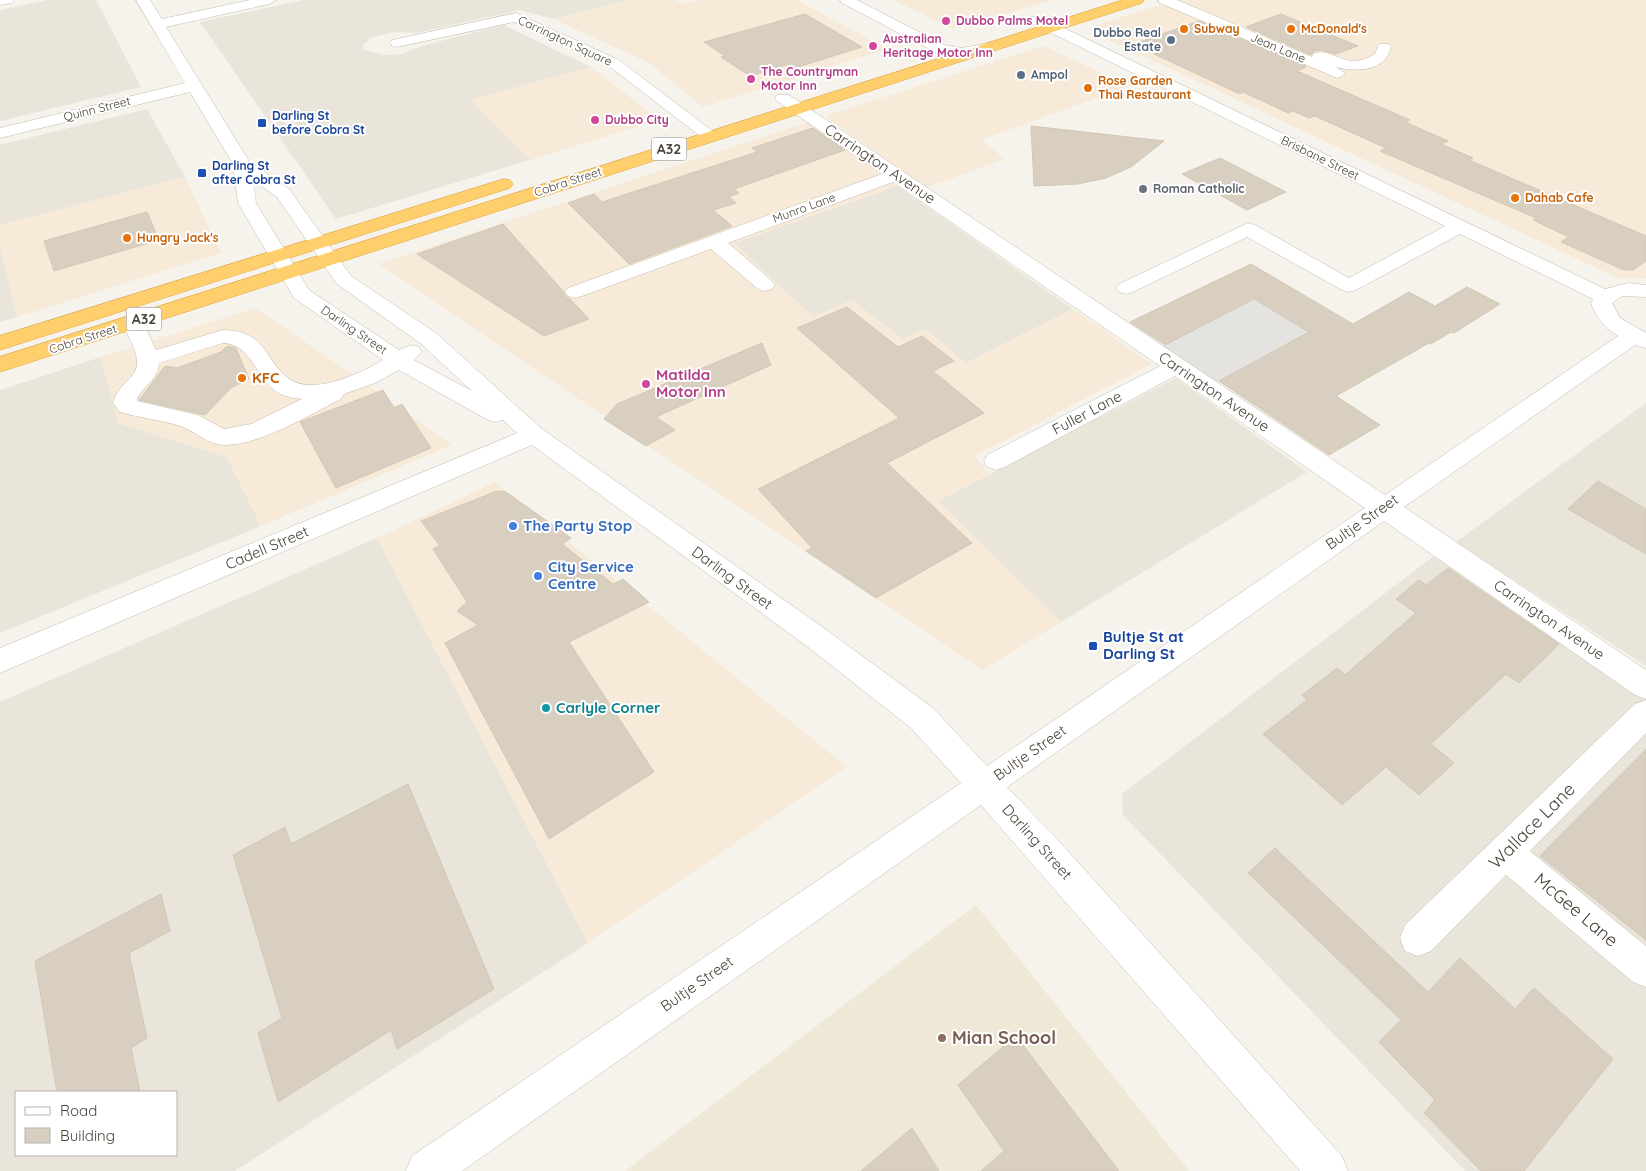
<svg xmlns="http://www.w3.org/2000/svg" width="1646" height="1171" font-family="Quicksand,sans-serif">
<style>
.residential{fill:#eae5da;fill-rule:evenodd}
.commercial{fill:#f7ead8}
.education{fill:#efe8d6}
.parking{fill:#e5e3e0}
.building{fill:#d8cfc1;stroke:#d3c7b4}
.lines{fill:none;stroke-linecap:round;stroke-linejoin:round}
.minor-casing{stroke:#c2bbae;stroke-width:1}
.highway-casing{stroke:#e0a43c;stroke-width:1}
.minor{fill:#fff;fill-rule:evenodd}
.highway{fill:#ffcf6e;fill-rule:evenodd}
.hotel-dot{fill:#d1479c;stroke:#fff;stroke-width:2}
.food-dot{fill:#e8710a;stroke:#fff;stroke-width:2}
.service-dot{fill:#5c6f8a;stroke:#fff;stroke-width:2}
.transit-dot{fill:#1a4fb4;stroke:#fff;stroke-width:2}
.worship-dot{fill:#6b7280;stroke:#fff;stroke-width:2}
.shop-dot{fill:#3f7fe0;stroke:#fff;stroke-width:2}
.culture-dot{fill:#0f9aa8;stroke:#fff;stroke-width:2}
.education-dot{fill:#8d6e63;stroke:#fff;stroke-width:2}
.labels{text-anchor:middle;stroke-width:4;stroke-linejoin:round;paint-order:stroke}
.far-hotel-label{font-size:12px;font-weight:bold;fill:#b23c85;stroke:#fff;text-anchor:start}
.far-food-label{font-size:12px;font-weight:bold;fill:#c56008;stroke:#fff;text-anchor:start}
.far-service-label{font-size:12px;font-weight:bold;fill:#4e5e75;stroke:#fff;text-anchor:end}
.far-street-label{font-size:12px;fill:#4b4439;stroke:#fff}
.far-transit-label{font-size:12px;font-weight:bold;fill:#164399;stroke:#fff;text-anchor:start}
.far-worship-label{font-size:12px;font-weight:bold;fill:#5b616d;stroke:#fff;text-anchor:start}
.shield{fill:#fff;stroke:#817c74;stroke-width:1}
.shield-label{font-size:14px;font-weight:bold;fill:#4b4439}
.street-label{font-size:15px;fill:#4b4439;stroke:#fff}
.hotel-label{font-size:15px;font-weight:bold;fill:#b23c85;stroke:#fff;text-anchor:start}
.food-label{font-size:15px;font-weight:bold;fill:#c56008;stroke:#fff;text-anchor:start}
.shop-label{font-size:15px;font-weight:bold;fill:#366cbe;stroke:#fff;text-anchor:start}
.transit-label{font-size:15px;font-weight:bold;fill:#164399;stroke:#fff;text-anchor:start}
.culture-label{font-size:15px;font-weight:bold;fill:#0d838f;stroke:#fff;text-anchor:start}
.near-street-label{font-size:18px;fill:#4b4439;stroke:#fff}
.near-education-label{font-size:18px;font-weight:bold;fill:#785e54;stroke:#fff;text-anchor:start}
</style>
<rect width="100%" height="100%" fill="#f6f3ec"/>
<g class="residential">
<polygon points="48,0 96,0 141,87 0,121 0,10"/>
<polygon points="304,0 629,0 553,19 520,10 416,33 395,32 372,37 363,45 364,50 385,55 401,54 425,45 504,25 591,67 471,100 530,160 336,219 200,22"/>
<polygon points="147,109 185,177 0,225 0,145"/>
<polygon points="897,186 1073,309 966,363 926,329 902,339 852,300 813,317 734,243"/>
<polygon points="0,247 17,317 0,322"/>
<polygon points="101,357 118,423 227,457 261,526 0,633 0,390"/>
<polygon points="1176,378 1307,472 1061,622 938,501"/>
<polygon points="1646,403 1646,666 1456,542"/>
<path d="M377 538 588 943 235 1171H0V702ZM16 1092H176V1155H16Z"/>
<polygon points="1434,556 1646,701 1646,1171 1465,1171 1123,815 1122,794"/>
</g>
<g class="commercial">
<polygon points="629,0 674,0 684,4 700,0 797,0 887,49 703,107 649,63 553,19"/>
<polygon points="893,0 1053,0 953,29"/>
<polygon points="1176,0 1646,0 1646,279 1618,278 1098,35 1094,26"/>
<polygon points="1043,46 1130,86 981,140 1005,159 925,188 825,116"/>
<polygon points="591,67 659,120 530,160 470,100"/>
<polygon points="808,122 897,186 734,243 813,317 852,300 902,339 926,329 966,363 1073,309 1152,364 974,456 990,474 938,501 1061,622 982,670 378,264"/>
<polygon points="185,177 221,253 17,317 0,247 0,225"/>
<polygon points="255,308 361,380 452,445 261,526 227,457 118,423 101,357"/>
<polygon points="495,482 847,767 588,943 377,538"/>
</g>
<polygon class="education" points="976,905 1189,1171 625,1171"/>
<polygon class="parking" points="1261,296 1273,310 1323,340 1259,359 1214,384 1160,347"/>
<g class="building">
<polygon points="805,14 862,47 795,68 789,64 750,76 721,57 725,56 704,42"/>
<polygon points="1281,14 1358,46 1336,54 1321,50 1314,51 1311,55 1246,27"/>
<polygon points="1199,21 1305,66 1306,67 1297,71 1410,120 1405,122 1448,141 1441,144 1473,158 1469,160 1646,236 1646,261 1633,270 1624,270 1561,242 1569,237 1533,220 1536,218 1380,151 1386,148 1315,116 1309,118 1293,111 1288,113 1243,92 1240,94 1154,54 1159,53 1137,43"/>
<polygon points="1031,126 1164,141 1131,167 1106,178 1078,184 1034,186"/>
<polygon points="813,128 845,150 734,189 739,193 729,197 736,203 713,210 732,226 629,264 568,203 594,194 602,202 757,152 752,148"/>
<polygon points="1220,158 1286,192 1247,210 1182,174"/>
<polygon points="147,212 159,240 54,271 44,241"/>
<polygon points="503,224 563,291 566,297 570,299 589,319 544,336 417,254"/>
<polygon points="1251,264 1353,324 1409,292 1435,306 1467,287 1500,304 1454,333 1451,332 1431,344 1429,343 1336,396 1380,425 1329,455 1219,381 1309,332 1254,299 1165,345 1130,322"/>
<polygon points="847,307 898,347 922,336 954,361 933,371 984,413 887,463 972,543 876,598 806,551 812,548 758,489 899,418 797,328"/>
<polygon points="762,343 771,365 656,417 675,430 646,446 604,419 617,404"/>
<polygon points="227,346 236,348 249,379 231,388 205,415 139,400 165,366 177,368 221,352"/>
<polygon points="383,390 394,408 402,404 431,448 336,488 300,422"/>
<polygon points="1598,481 1646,509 1646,554 1568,509"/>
<polygon points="497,491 506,492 571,538 562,544 613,584 623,579 649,602 569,642 654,772 549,839 445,643 478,625 457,611 467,602 433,549 440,546 421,521"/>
<polygon points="1448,568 1559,644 1519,683 1506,674 1431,744 1454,763 1419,795 1386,767 1342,805 1263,734 1307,700 1302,695 1337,668 1345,675 1416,613 1396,599 1419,580 1426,585"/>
<polygon points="1646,749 1646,940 1540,856"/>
<polygon points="408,784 494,989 397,1049 391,1030 278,1102 258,1033 282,1018 233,855 285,827 291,844"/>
<polygon points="1275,848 1428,992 1460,958 1515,1009 1534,988 1613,1059 1524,1171 1481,1171 1424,1113 1435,1100 1379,1042 1401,1020 1248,873"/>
<polygon points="161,894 170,931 129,953 147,1038 131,1048 140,1092 57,1092 35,961"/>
<polygon points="1016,1036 1119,1171 981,1171 1004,1151 958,1085"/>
<polygon points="912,1128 939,1171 861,1171"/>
</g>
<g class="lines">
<defs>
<g id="minor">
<polygon points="0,0 14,0 12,3 0,5"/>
<path d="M136 0H150L162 19 250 0H276L269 4 166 27 249 161 289 189 351 276 436 333 542 429 828 631 933 708 987 766 1365 508 1175 376 1005 467 996 470 987 467 984 461 987 455 1160 366 893 182 728 243 772 281 775 285 772 289 765 291 758 289 711 249 582 296 575 298 568 296 565 292 568 288 882 174 777 101 775 98 777 95H789L1385 495 1618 336C1605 328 1596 318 1591 303L1593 299 1460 234 1356 290 1349 292 1342 290 1247 237 1133 292 1126 294 1119 292 1116 288 1119 284 1248 223 1255 225 1349 278 1445 226 1031 23 1029 20 1031 17H1041L1605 289 1628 283 1646 285V297L1622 296 1612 303 1620 318 1646 333V348L1635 345 1404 507 1646 670V699L1635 695 1384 521 1007 787 1057 839 1342 1156 1348 1171H1300L981 805 462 1171H406L412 1156 961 783 911 728 808 647 532 445 0 673V648L517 433 503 420 496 422 488 420 399 370 375 383 344 394 341 399C309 415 260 445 225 445 209 445 197 433 183 427 163 420 140 418 120 412L113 403C116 392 123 385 131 377 146 362 129 339 122 323L125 318 133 316 141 318 156 350 223 330C267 331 262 357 288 378 312 397 361 373 383 360L294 298 238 203 233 164 190 92 0 138V128L185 83ZM253 180 277 197 337 284 420 343 472 391 414 360 422 352 419 347 411 345 399 350 309 290 256 203ZM223 343C251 344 255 375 273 389 281 396 292 398 302 399L251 424 224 429 198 415 137 401C140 387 158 381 159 363Z"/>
<polygon points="840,0 857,0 944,45 962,48 994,42 999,43 1001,46 999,49 962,56 935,52 842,3"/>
<path d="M1158 0H1177L1312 57 1314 53C1335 48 1346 72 1375 54L1379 44H1389L1391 47C1386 72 1356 72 1336 67L1345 73 1342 76 1337 78 1160 3Z"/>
<polygon points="516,13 619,60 719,136 717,140 705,140 609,66 514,22 397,47 392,46 390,43 392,40 397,39"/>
<polygon points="1646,700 1646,733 1530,851 1646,946 1646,987 1633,982 1506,875 1431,951 1418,956 1405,951 1400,938 1405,925 1635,704"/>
</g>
<g id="highway">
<polygon points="1123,0 1144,0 1142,3 0,372 0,357"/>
<polygon points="504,179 510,180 513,184 510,188 0,350 0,336"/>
</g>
</defs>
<use href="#minor" class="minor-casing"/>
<use href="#highway" class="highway-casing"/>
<use href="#minor" class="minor"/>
<use href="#highway" class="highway"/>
</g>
<g class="hotel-dot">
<circle cx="946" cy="21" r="5"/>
<circle cx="873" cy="46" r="5"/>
<circle cx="751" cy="79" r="5"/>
<circle cx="595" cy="120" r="5"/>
<circle cx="646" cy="384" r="5"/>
</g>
<g class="food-dot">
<circle cx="1184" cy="29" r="5"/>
<circle cx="1291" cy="29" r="5"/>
<circle cx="1088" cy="88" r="5"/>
<circle cx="1515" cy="198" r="5"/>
<circle cx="127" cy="238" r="5"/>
<circle cx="242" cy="378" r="5"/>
</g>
<g class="service-dot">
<circle cx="1171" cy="40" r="5"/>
<circle cx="1021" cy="75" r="5"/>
</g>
<g class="transit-dot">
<rect x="257" y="118" width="10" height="10" rx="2.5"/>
<rect x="197" y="168" width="10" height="10" rx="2.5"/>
<rect x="1088" y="641" width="10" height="10" rx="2.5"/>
</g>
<circle class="worship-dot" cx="1143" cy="189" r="5"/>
<g class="shop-dot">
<circle cx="513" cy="526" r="5"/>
<circle cx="538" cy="576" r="5"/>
</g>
<circle class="culture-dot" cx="546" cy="708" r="5"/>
<circle class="education-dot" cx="942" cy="1038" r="5"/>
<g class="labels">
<g class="far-hotel-label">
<text x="956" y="25">Dubbo Palms Motel</text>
<text x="883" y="43">Australian<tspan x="883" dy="14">Heritage Motor Inn</tspan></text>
<text x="761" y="76">The Countryman<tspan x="761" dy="14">Motor Inn</tspan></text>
<text x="605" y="124">Dubbo City</text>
</g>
<g class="far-food-label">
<text x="1194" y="33">Subway</text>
<text x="1301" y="33">McDonald's</text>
<text x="1098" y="85">Rose Garden<tspan x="1098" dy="14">Thai Restaurant</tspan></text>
<text x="1525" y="202">Dahab Cafe</text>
<text x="137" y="242">Hungry Jack's</text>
</g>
<g class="far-service-label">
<text x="1161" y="37">Dubbo Real<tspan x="1161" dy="14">Estate</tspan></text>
<text x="1031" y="79" text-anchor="start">Ampol</text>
</g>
<g class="far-street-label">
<text transform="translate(565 41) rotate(25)" y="4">Carrington Square</text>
<text transform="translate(1278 48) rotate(23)" y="4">Jean Lane</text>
<text transform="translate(97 109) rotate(-14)" y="4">Quinn Street</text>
<text transform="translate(1320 158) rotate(26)" y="4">Brisbane Street</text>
<text transform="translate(568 182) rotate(-18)" y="4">Cobra Street</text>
<text transform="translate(804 208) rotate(-20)" y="4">Munro Lane</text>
<text transform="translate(354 330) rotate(34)" y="4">Darling Street</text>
<text transform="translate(83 339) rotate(-18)" y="4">Cobra Street</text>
</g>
<g class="far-transit-label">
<text x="272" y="120">Darling St<tspan x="272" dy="14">before Cobra St</tspan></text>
<text x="212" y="170">Darling St<tspan x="212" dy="14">after Cobra St</tspan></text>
</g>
<g class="far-worship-label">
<text x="1153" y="193">Roman Catholic</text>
</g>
<g class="shield">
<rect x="651.5" y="137.5" width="35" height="23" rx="4"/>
<rect x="126.5" y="307.5" width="35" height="23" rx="4"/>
</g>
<g class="shield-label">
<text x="669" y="154">A32</text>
<text x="144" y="324">A32</text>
</g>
<g class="street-label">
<text transform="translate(880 164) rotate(34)" y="5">Carrington Avenue</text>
<text transform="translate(1214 392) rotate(34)" y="5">Carrington Avenue</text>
<text transform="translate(1087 413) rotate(-28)" y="5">Fuller Lane</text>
<text transform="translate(1362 522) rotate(-35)" y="5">Bultje Street</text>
<text transform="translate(267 548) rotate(-23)" y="5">Cadell Street</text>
<text transform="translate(732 578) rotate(36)" y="5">Darling Street</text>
<text transform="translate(1549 620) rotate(34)" y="5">Carrington Avenue</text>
<text transform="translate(1030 753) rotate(-35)" y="5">Bultje Street</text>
<text transform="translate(1037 842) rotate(48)" y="5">Darling Street</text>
<text transform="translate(697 984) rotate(-35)" y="5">Bultje Street</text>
</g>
<g class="hotel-label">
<text x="656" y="380">Matilda<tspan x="656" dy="17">Motor Inn</tspan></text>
</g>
<g class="food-label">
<text x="252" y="383">KFC</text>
</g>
<g class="shop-label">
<text x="523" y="531">The Party Stop</text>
<text x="548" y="572">City Service<tspan x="548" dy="17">Centre</tspan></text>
</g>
<g class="transit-label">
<text x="1103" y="642">Bultje St at<tspan x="1103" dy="17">Darling St</tspan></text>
</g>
<g class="culture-label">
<text x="556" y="713">Carlyle Corner</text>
</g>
<g class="near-street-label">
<text transform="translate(1532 826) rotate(-45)" y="6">Wallace Lane</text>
<text transform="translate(1576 910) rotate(40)" y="6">McGee Lane</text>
</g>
<g class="near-education-label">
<text x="952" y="1044">Mian School</text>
</g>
</g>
<rect x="15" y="1091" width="162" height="65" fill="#ffffff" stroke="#b7b4b0"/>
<rect x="25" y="1107" width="25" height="8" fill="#ffffff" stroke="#b7b4b0"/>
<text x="60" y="1116" font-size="15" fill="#4b4439">Road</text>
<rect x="25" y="1128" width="25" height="15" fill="#d8cfc1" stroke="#b7b4b0"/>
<text x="60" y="1141" font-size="15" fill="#4b4439">Building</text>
</svg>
